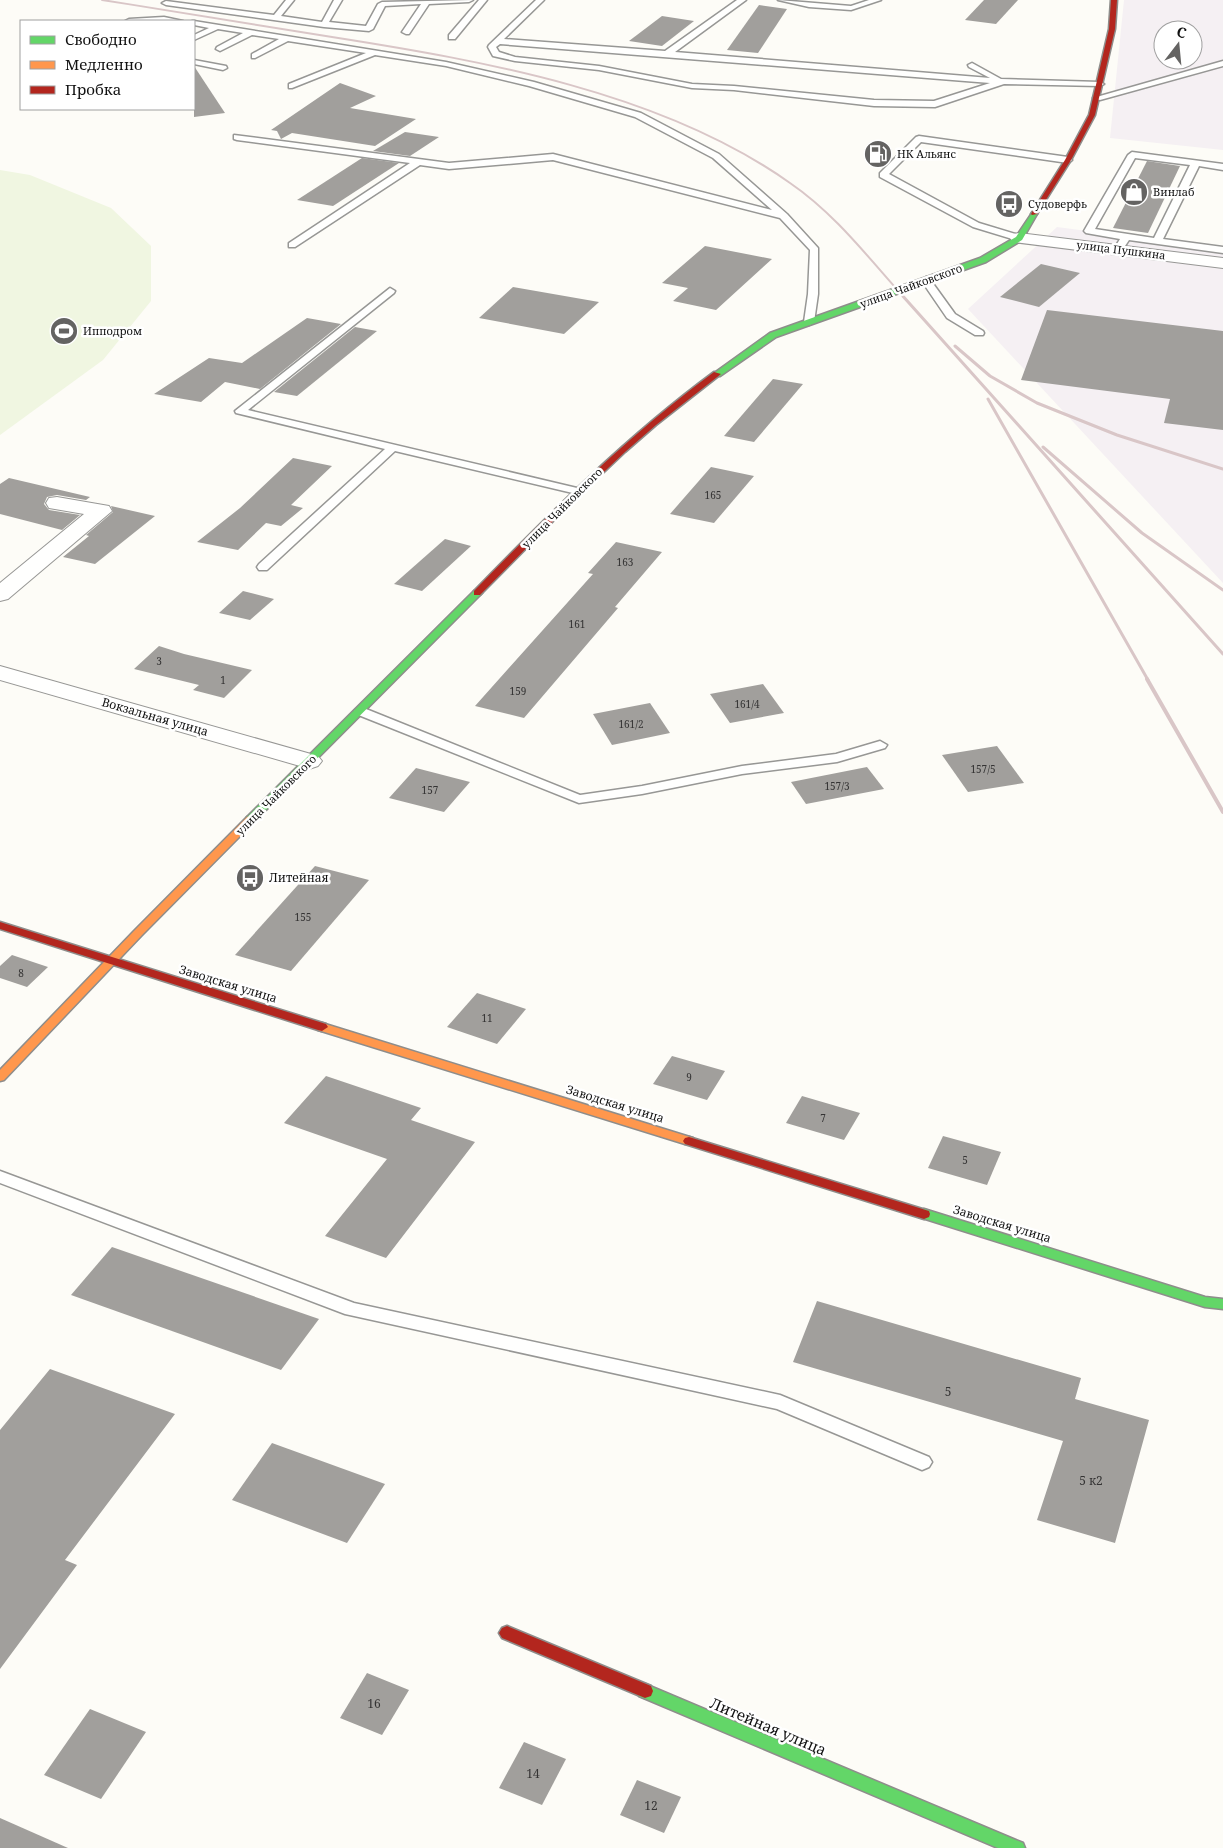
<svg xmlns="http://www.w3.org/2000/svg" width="1223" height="1848" font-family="'Noto Serif',serif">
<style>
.industrial{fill:#f5f0f3;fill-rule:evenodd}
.pitch{fill:#f0f6e1}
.building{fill:#a19f9c}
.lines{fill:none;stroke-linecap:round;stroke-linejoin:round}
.lane-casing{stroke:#979795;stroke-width:3}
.street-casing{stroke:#979795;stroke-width:2}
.fast-casing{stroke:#8e8d8b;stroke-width:3}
.slow-casing{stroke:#8e8d8b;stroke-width:3}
.jam-casing{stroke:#8e8d8b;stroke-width:3}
.lane{fill:#fffffe;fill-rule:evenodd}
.street{fill:#fffffe;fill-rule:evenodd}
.fast{fill:#63d668;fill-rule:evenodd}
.slow{fill:#ff974d;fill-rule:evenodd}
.jam{fill:#b3261e;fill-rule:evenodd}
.rail-far2{stroke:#d9c6c7;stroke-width:2}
.rail-far1{stroke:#d9c6c7;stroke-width:3}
.rail{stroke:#d9c6c7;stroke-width:4}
.labels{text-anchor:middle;stroke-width:5;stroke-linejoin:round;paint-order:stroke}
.number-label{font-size:10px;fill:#353434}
.far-poi-label{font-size:11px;fill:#111;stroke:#fff;text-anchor:start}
.far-street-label{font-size:11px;fill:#111;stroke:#fff}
.street-label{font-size:12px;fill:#111;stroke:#fff}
.poi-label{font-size:12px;fill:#111;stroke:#fff;text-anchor:start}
.near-number-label{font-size:12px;fill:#353434}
.near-street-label{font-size:15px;fill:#111;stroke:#fff}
</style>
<rect width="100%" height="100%" fill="#fdfcf7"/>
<g class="industrial">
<path d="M1124 0H1223V150L1110 138ZM1163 30H1193V60H1163Z"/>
<polygon points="1057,227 1223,249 1223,583 968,309"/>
</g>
<polygon class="pitch" points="0,170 30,175 111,208 151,246 151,301 103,360 0,435"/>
<g class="building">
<polygon points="984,0 1018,0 996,24 965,20"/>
<polygon points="759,5 787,9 758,53 727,50"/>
<polygon points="662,16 694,21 662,46 629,41"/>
<polygon points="194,66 225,113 194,117"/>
<polygon points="340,83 376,96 350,108 416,119 375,146 292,133 281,139 277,131 271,130"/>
<polygon points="405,132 439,137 410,156 373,151"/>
<polygon points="362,158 399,163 333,206 297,200"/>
<polygon points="1147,161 1180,166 1148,233 1113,228"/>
<polygon points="705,246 772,259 716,310 673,301 688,288 662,283"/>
<polygon points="1041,264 1080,273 1039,307 1000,297"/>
<polygon points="513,287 599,302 564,334 479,318"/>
<polygon points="1047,310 1223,331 1223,430 1164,423 1170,399 1021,380"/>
<polygon points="307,318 341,324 260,389 225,382 201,402 154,394 209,358 242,363"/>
<polygon points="355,327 377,331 297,396 274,392"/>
<polygon points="773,379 803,384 754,442 724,436"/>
<polygon points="293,458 332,466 291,505 303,508 281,526 266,523 238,550 197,542 240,508"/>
<polygon points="711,467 754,476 714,523 670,514"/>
<polygon points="9,478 90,497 86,500 57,495 47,497 44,504 49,510 80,515 62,530 0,514 0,484"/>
<polygon points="111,506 155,516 95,564 63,557 89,536 86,535 113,512"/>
<polygon points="445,539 471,546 422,591 394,584"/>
<polygon points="616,542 662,552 615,607 618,608 524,718 475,706 593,574 588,573"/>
<polygon points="243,591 274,599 250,620 219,613"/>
<polygon points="159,646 184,654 252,670 224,698 193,690 199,685 134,669"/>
<polygon points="763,684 784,713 730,723 710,694"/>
<polygon points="650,703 670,733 612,745 593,714"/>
<polygon points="997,746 1024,783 968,792 942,755"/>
<polygon points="867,767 884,789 806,804 791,782"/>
<polygon points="416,768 470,782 444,812 389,798"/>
<polygon points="315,866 369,880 291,971 235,955"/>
<polygon points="12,955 48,967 27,987 0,978 0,966"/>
<polygon points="477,993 526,1009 497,1044 447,1027"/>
<polygon points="672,1056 725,1071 707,1100 653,1084"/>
<polygon points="326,1076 421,1108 411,1120 475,1142 386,1258 325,1236 387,1159 284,1123"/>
<polygon points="802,1096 860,1113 844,1140 786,1123"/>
<polygon points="943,1136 1001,1152 987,1185 928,1168"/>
<polygon points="112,1247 319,1319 281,1370 71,1295"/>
<polygon points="817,1301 1081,1378 1075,1399 1149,1420 1115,1543 1037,1520 1063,1441 793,1362"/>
<polygon points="50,1369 175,1414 65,1560 77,1565 0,1669 0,1430"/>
<polygon points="272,1443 385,1484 347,1543 232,1500"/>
<polygon points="367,1673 409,1690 382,1735 340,1718"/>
<polygon points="90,1709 146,1732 101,1799 44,1775"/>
<polygon points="524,1742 566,1759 542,1805 499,1788"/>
<polygon points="637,1780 681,1797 664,1833 620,1815"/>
<polygon points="0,1818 68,1848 0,1848"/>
</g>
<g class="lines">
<defs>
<g id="lane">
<polygon points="286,0 294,0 281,16 322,22 334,0 342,0 329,22 366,26 378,4 382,2 473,0 469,2 429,4 409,34 406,34 402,32 421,4 385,6 373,29 369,31 324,27 166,5 162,3 166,1 274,15"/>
<polygon points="479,0 487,0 455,39 449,39 449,35"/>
<path d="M536 0H544L504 39 665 51 737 0H746L675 52 990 78 969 67 968 65 972 63 1001 79 1100 82 1104 84 1100 86 1004 84 935 107 874 106 734 90 692 88 599 70 515 61 493 56 488 47 489 45ZM500 44 990 83 934 101 874 100 734 86 692 84 599 66 515 57 499 52 496 47Z"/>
<polygon points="778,0 851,6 869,0 881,0 851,10 809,7"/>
<polygon points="164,17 183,21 125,21 129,19"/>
<polygon points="192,21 194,21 446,62 534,82 641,113 719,154 787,214 818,248 818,294 814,322 809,325 804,322 808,294 810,250 780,218 553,160 449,169 420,165 295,247 289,247 289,243 410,163 237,140 234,139 234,135 449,163 553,154 772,210 713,158 635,117 529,86 446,66 375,55 292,88 289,88 289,84 366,53 288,41 255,58 252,58 252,54 279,39 252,35 220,51 216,49 217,47 243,33 218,29 194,40 194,35 209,28 194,25 194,21"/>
<polygon points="194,60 226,66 227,68 223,70 194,64"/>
<polygon points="1223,61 1223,66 1100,100 1093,98"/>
<polygon points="919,136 1068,157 1072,160 1068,163 921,142 889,174 979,223 1022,236 1024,238 1019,241 973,227 880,177 880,173 916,137"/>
<path d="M1132 152 1223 164V170L1199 166 1163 239 1223 247V253L1129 240 1125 246 1122 247 1117 244 1120 239 1086 233 1084 231 1128 155ZM1135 158 1190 165 1154 238 1095 229Z"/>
<polygon points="926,277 929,278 955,314 983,331 984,333 983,335 975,335 947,318 921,280"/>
<polygon points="390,288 395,291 394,293 248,410 577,488 583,491 577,494 395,451 267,570 259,570 257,567 259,564 385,449 236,413 235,411"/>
<polygon points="361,707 580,795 642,786 742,766 836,754 880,741 887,745 885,748 837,762 742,774 642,794 579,803 356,714 354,711"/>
<polygon points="0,1171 354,1303 780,1395 929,1457 932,1462 929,1467 922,1470 915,1467 777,1409 345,1314 0,1183"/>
</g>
<g id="street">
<polygon points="1019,233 1223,258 1223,268 1013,242 1010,238 1013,234"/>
<polygon points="57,497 109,506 112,511 8,599 0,601 0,583 84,514 49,508 46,503 49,498"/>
<polygon points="0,666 318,756 322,761 318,766 309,769 300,766 0,680"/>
</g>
<g id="fast">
<polygon points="1034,212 1037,214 1022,240 986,262 776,337 720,376 713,374 770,333 980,258 1016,237 1032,213"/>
<polygon points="477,590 482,593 480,595 255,821 247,821 246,819 247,817 474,591"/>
<polygon points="924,1209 1205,1297 1223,1299 1223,1309 1205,1307 919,1217 918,1214 919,1211"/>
<polygon points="645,1684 1023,1843 1025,1848 998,1848 639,1696 637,1691 639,1686"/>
</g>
<g id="slow">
<polygon points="251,816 256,819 255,821 142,935 4,1080 0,1081 0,1070 134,931 247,817"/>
<polygon points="322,1023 693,1138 695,1141 693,1144 685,1144 318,1030 316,1027"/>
</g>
<g id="jam">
<polygon points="1111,0 1117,0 1115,29 1095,115 1071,160 1037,214 1032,215 1031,214 1065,160 1089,115 1109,29"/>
<path d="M714 372 721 374 656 425 625 452 566 508 480 595H474V591C550 513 626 437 714 372Z"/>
<polygon points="0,922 326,1024 328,1027 322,1031 318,1030 0,929"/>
<polygon points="689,1137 929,1211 930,1214 929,1217 924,1219 685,1144 683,1141 685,1138"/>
<polygon points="507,1626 651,1686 653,1691 651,1696 645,1698 502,1638 499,1633 502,1628"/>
</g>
</defs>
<use href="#lane" class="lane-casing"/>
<use href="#street" class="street-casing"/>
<use href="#fast" class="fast-casing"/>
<use href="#slow" class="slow-casing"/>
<use href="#jam" class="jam-casing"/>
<use href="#lane" class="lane"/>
<use href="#street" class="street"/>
<use href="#fast" class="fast"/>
<use href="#slow" class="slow"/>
<use href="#jam" class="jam"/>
<path class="rail-far2" d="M102 0C179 12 256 25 332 37 484 61 662 92 790 183 834 213 867 256 902 295"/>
<g class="rail-far1">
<polyline points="901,294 1223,654"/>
<polyline points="955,346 990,376 1037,403 1117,435 1223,469"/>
<polyline points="988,399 1148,680"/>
<polyline points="1043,447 1142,533 1223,590"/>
</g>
<polyline class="rail" points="1147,679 1223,812"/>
</g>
<defs>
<symbol id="fuel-disc" viewBox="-11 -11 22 22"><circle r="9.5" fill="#646362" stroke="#fff"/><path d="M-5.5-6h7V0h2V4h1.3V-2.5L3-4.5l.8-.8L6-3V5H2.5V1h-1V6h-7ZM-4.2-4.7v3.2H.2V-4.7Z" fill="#fff"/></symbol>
<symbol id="shop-disc" viewBox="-11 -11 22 22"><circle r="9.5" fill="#646362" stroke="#fff"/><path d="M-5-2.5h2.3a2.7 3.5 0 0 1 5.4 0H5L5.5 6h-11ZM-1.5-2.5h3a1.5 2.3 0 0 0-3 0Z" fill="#fff"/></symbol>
<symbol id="bus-disc" viewBox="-11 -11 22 22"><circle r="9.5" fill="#646362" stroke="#fff"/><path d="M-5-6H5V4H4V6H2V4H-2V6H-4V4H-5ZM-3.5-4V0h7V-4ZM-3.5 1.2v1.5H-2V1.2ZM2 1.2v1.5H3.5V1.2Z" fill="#fff"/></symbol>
<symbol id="stadium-disc" viewBox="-11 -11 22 22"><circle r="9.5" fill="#646362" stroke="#fff"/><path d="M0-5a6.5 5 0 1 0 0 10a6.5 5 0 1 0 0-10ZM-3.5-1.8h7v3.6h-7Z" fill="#fff"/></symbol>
</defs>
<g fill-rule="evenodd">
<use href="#fuel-disc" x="862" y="138" width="32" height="32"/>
<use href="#shop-disc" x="1118" y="176" width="32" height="32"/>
<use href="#bus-disc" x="993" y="188" width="32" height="32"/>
<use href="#stadium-disc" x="48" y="315" width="32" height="32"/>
<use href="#bus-disc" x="234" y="862" width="32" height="32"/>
</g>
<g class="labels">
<g class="number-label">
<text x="713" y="499">165</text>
<text x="625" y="566">163</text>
<text x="577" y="628">161</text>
<text x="159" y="665">3</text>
<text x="223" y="684">1</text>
<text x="518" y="695">159</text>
<text x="747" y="708">161/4</text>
<text x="631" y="728">161/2</text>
<text x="983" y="773">157/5</text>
<text x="837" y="790">157/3</text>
<text x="430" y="794">157</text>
<text x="303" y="921">155</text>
<text x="21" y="977">8</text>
<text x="487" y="1022">11</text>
<text x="689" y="1081">9</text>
<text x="823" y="1122">7</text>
<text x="965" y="1164">5</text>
</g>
<g class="far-poi-label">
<text x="897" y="158">НК Альянс</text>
<text x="1153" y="196">Винлаб</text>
<text x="1028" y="208">Судоверфь</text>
<text x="83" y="335">Ипподром</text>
</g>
<g class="far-street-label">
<text transform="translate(1121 250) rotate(7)" y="4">улица Пушкина</text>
<text transform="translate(911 286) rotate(-20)" y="4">улица Чайковского</text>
<text transform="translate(562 508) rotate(-45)" y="4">улица Чайковского</text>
<text transform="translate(276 795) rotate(-45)" y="4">улица Чайковского</text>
</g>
<g class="street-label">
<text transform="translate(155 717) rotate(16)" y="4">Вокзальная улица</text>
<text transform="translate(228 984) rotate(17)" y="4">Заводская улица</text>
<text transform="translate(615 1104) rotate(17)" y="4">Заводская улица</text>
<text transform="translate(1002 1224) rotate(17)" y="4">Заводская улица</text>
</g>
<g class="poi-label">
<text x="269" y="882">Литейная</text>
</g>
<g class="near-number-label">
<text x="948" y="1396">5</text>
<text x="1091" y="1485">5 к2</text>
<text x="374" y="1708">16</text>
<text x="533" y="1778">14</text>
<text x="651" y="1810">12</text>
</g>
<g class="near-street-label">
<text transform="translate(768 1727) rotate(23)" y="5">Литейная улица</text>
</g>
</g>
<rect x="20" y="20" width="175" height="90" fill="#ffffff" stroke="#a0a0a0"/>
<rect x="30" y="36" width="25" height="8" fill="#63d668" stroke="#a0a0a0"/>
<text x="65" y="45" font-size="15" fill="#111111">Свободно</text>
<rect x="30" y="61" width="25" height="8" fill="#ff974d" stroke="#a0a0a0"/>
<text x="65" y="70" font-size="15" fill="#111111">Медленно</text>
<rect x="30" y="86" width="25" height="8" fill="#b3261e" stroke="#a0a0a0"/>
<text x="65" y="95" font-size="15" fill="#111111">Пробка</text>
<g transform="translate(1178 45) rotate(16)"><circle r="24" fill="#ffffff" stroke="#a0a0a0"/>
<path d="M0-4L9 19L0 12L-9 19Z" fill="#646362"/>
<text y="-8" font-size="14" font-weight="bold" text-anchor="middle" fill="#111111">С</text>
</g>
</svg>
